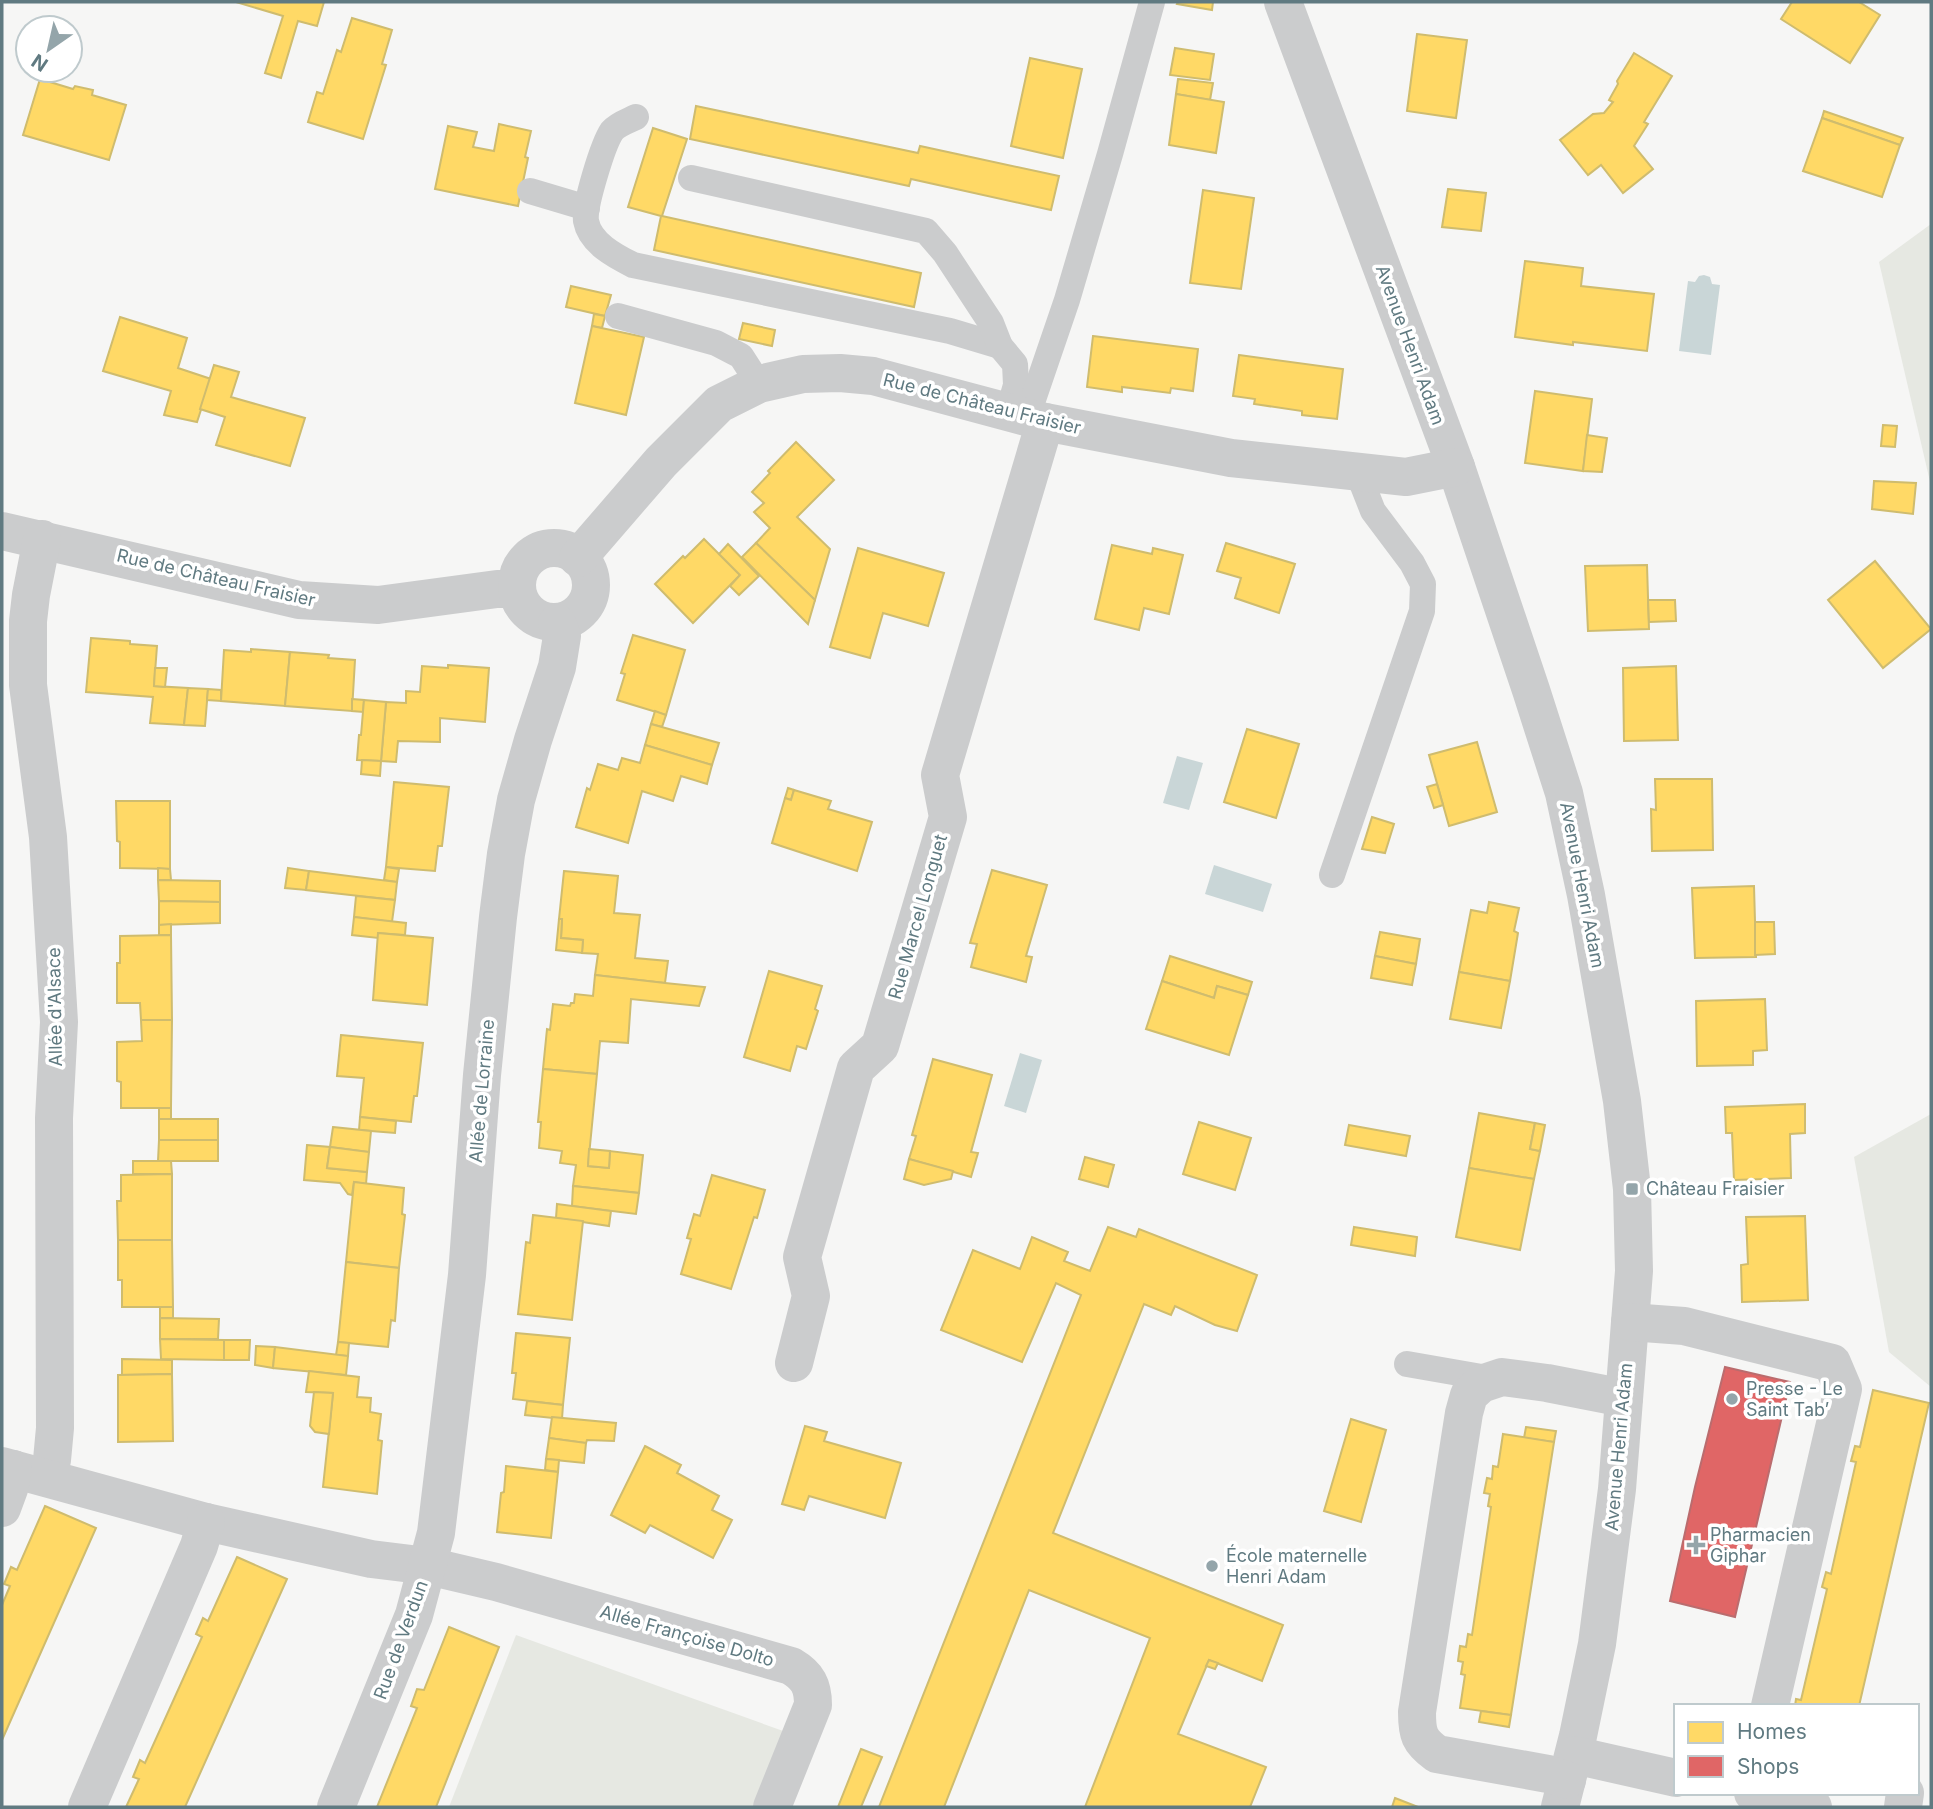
<svg xmlns="http://www.w3.org/2000/svg" width="1933" height="1809" font-family="Inter,sans-serif">
<style>
.green{fill:#e6e8e2}
.water{fill:#c9d6d7}
.homes{fill:#ffd966;stroke:#cfbc6e;stroke-width:2}
.shops{fill:#e06666;stroke:#ba6c6e;stroke-width:2}
.lines{fill:none;stroke-linecap:round;stroke-linejoin:round}
.lane{stroke:#cbcccd;stroke-width:26}
.street{stroke:#cbcccd;stroke-width:38}
.poi-dot{fill:#94a5aa;stroke:#fff;stroke-width:2.5}
.labels{text-anchor:middle;stroke-width:7;stroke-linejoin:round;paint-order:stroke}
.street-label{font-size:18px;fill:#607a81;stroke:#fff}
.poi-label{font-size:18px;fill:#607a81;stroke:#fff;text-anchor:start}
</style>
<rect width="100%" height="100%" fill="#f6f6f5"/>
<g class="green">
<polygon points="1931,224 1931,486 1879,262"/>
<polygon points="1931,1114 1931,1387 1889,1352 1854,1157"/>
<polygon points="516,1635 786,1732 756,1807 449,1807"/>
</g>
<g class="water">
<polygon points="1704,275 1710,277 1712,284 1720,285 1711,355 1679,351 1688,281 1695,282 1699,276"/>
<polygon points="1177,756 1203,763 1189,810 1163,803"/>
<polygon points="1214,865 1272,884 1263,912 1205,894"/>
<polygon points="1020,1053 1042,1060 1026,1113 1004,1106"/>
</g>
<g class="homes">
<polygon points="236,2 324,2 317,26 298,21 281,78 265,73 283,16"/>
<polygon points="1178,2 1213,2 1212,10 1177,4"/>
<polygon points="1792,2 1859,2 1880,15 1850,63 1781,19"/>
<polygon points="352,18 392,30 382,64 386,65 363,139 308,122 317,92 323,94 337,50 341,52"/>
<polygon points="1417,34 1467,40 1456,118 1407,111"/>
<polygon points="1175,48 1214,54 1210,80 1170,75"/>
<polygon points="1634,53 1672,76 1644,122 1648,124 1634,146 1653,169 1623,193 1601,165 1588,175 1560,140 1593,114 1604,113 1613,102 1609,100 1618,84 1617,81"/>
<polygon points="1030,58 1082,69 1063,158 1011,146"/>
<polygon points="40,79 73,89 75,86 93,90 92,95 126,105 109,160 23,135"/>
<polygon points="1178,79 1213,83 1210,100 1176,94"/>
<polygon points="1176,94 1224,102 1216,153 1169,145"/>
<polygon points="696,106 918,153 920,146 1059,176 1051,210 911,179 909,186 690,139"/>
<polygon points="1824,111 1903,138 1900,145 1822,118"/>
<polygon points="1822,118 1900,145 1882,197 1803,171"/>
<polygon points="499,124 531,131 525,157 528,158 518,206 435,189 448,126 477,132 473,147 494,151"/>
<polygon points="653,128 687,139 662,216 921,273 914,307 654,250 661,216 628,207"/>
<polygon points="1448,189 1486,193 1481,231 1442,227"/>
<polygon points="1203,190 1254,198 1241,289 1190,283"/>
<polygon points="1525,261 1583,268 1581,286 1654,294 1647,351 1573,342 1573,345 1515,337"/>
<polygon points="571,286 611,295 605,316 566,307"/>
<polygon points="594,314 605,316 602,328 592,326"/>
<polygon points="120,317 187,338 178,368 211,379 197,422 164,415 171,391 103,371"/>
<polygon points="743,323 775,330 772,346 739,339"/>
<polygon points="592,326 644,337 626,415 575,403"/>
<polygon points="1093,336 1198,349 1193,391 1171,388 1170,393 1122,387 1122,392 1087,387"/>
<polygon points="1239,355 1343,369 1337,419 1302,415 1302,411 1254,404 1255,399 1233,396"/>
<polygon points="214,365 239,372 231,397 305,418 290,466 216,445 225,417 200,409"/>
<polygon points="1535,391 1592,399 1583,471 1525,463"/>
<polygon points="1883,425 1897,426 1895,447 1881,446"/>
<polygon points="1587,435 1607,438 1602,472 1583,471"/>
<polygon points="796,442 834,480 797,517 830,549 815,600 756,543 770,528 754,512 764,503 752,492 770,473 768,471"/>
<polygon points="1874,481 1916,483 1913,514 1872,509"/>
<polygon points="704,539 740,575 693,623 655,584 683,556 685,558"/>
<polygon points="756,543 815,600 808,624 742,557"/>
<polygon points="1226,543 1295,564 1279,613 1235,598 1241,578 1217,571"/>
<polygon points="728,544 759,576 739,595 730,586 740,575 719,554"/>
<polygon points="1112,545 1152,554 1153,548 1183,555 1169,614 1144,608 1139,630 1095,619"/>
<polygon points="858,548 944,573 928,626 883,613 870,658 830,647"/>
<polygon points="1875,561 1931,629 1883,668 1828,600"/>
<polygon points="1647,565 1649,629 1588,631 1585,566"/>
<polygon points="1648,600 1675,600 1676,621 1649,622"/>
<polygon points="633,635 685,650 666,715 617,700 625,674 621,673"/>
<polygon points="91,638 130,641 130,644 157,646 154,686 188,688 184,725 150,723 153,697 86,692"/>
<polygon points="251,649 290,652 285,706 221,701 224,650 251,652"/>
<polygon points="290,652 329,655 328,658 355,660 352,711 285,706"/>
<polygon points="448,665 489,668 485,722 440,718 440,742 398,741 396,762 381,761 386,702 406,703 406,691 420,692 422,666 448,668"/>
<polygon points="1676,666 1678,740 1624,741 1623,668"/>
<polygon points="155,668 167,668 165,687 154,686"/>
<polygon points="188,688 208,689 205,726 184,725"/>
<polygon points="208,689 221,690 221,701 207,700"/>
<polygon points="352,699 364,700 363,712 352,711"/>
<polygon points="364,700 386,702 381,761 357,760 359,735 361,735"/>
<polygon points="655,711 666,715 662,727 651,724"/>
<polygon points="651,724 719,743 712,765 645,745"/>
<polygon points="1247,729 1299,744 1276,818 1224,802"/>
<polygon points="1477,742 1497,812 1449,826 1429,755"/>
<polygon points="645,745 712,765 707,784 681,776 673,801 642,791 628,843 576,827 587,788 590,790 598,764 618,770 622,758 640,763"/>
<polygon points="362,760 381,761 380,776 361,774"/>
<polygon points="1655,779 1712,779 1713,850 1652,851 1651,809 1656,810"/>
<polygon points="394,782 449,787 442,846 438,846 435,871 386,867"/>
<polygon points="1437,784 1443,805 1434,808 1427,787"/>
<polygon points="788,788 794,790 791,800 785,798"/>
<polygon points="794,790 831,801 828,809 872,822 857,871 772,843 785,798 791,800"/>
<polygon points="116,801 170,801 170,869 120,868 120,842 117,841"/>
<polygon points="1372,817 1394,824 1385,853 1362,849"/>
<polygon points="386,867 399,869 397,882 384,880"/>
<polygon points="158,868 170,869 171,880 158,880"/>
<polygon points="288,868 309,871 306,890 285,888"/>
<polygon points="992,870 1047,885 1026,956 1032,957 1026,982 971,967 977,944 970,943"/>
<polygon points="309,871 397,882 395,900 306,890"/>
<polygon points="564,871 618,876 614,913 640,915 635,958 668,961 665,983 595,975 598,954 582,953 583,940 561,938 562,919 559,919"/>
<polygon points="158,880 220,881 220,902 159,901"/>
<polygon points="1754,886 1756,957 1695,958 1692,888"/>
<polygon points="356,896 395,900 392,922 354,917"/>
<polygon points="159,901 220,902 220,923 159,925"/>
<polygon points="1489,902 1519,908 1514,931 1518,933 1510,981 1459,972 1471,910 1487,913"/>
<polygon points="354,917 406,923 405,935 378,933 378,938 352,935"/>
<polygon points="559,919 562,919 561,938 583,940 582,953 556,950"/>
<polygon points="1755,922 1774,922 1775,954 1755,955"/>
<polygon points="171,924 171,935 159,935 159,925"/>
<polygon points="1380,932 1420,939 1416,964 1375,956"/>
<polygon points="378,933 433,938 427,1005 373,1000"/>
<polygon points="171,935 172,1020 141,1020 140,1003 117,1003 117,963 120,963 120,936"/>
<polygon points="1170,956 1252,982 1248,995 1217,986 1214,998 1162,981"/>
<polygon points="1375,956 1416,964 1412,985 1371,978"/>
<polygon points="769,971 822,986 815,1009 818,1011 806,1049 797,1046 790,1071 744,1057"/>
<polygon points="1459,972 1510,981 1501,1028 1450,1019"/>
<polygon points="595,975 665,983 705,987 699,1006 631,999 628,1043 600,1041 597,1074 543,1069 547,1029 550,1030 553,1004 570,1006 571,1003 574,1003 575,994 593,996"/>
<polygon points="1162,981 1214,998 1217,986 1248,995 1229,1055 1146,1029"/>
<polygon points="1765,999 1767,1050 1753,1051 1753,1065 1697,1066 1696,1001"/>
<polygon points="141,1020 172,1020 171,1108 121,1108 121,1082 117,1081 117,1042 142,1041"/>
<polygon points="341,1035 423,1043 417,1096 414,1096 411,1122 360,1117 364,1078 337,1076"/>
<polygon points="933,1059 992,1075 971,1152 978,1153 971,1177 909,1159 916,1136 912,1135"/>
<polygon points="543,1069 597,1074 588,1166 609,1168 610,1151 643,1155 639,1193 573,1186 576,1165 560,1163 562,1151 539,1148 541,1122 538,1122"/>
<polygon points="1805,1104 1805,1133 1790,1134 1791,1178 1734,1180 1732,1133 1726,1133 1725,1107"/>
<rect x="159" y="1108" width="12" height="11"/>
<polygon points="1479,1113 1535,1123 1530,1149 1540,1151 1534,1179 1469,1168"/>
<polygon points="360,1117 396,1121 395,1133 359,1130"/>
<rect x="159" y="1119" width="59" height="21"/>
<polygon points="1199,1122 1251,1138 1235,1190 1183,1174"/>
<polygon points="1535,1123 1545,1125 1540,1151 1530,1149"/>
<polygon points="1349,1125 1410,1136 1406,1156 1345,1145"/>
<polygon points="333,1127 371,1131 369,1152 330,1147"/>
<polygon points="159,1140 218,1140 218,1161 158,1161"/>
<polygon points="307,1145 330,1147 327,1168 367,1172 366,1184 354,1182 352,1195 348,1194 340,1183 304,1180"/>
<polygon points="330,1147 369,1152 367,1172 327,1168"/>
<polygon points="589,1149 610,1151 609,1168 588,1166"/>
<polygon points="1085,1157 1114,1165 1108,1187 1079,1179"/>
<polygon points="909,1159 953,1171 951,1179 924,1185 904,1179"/>
<polygon points="133,1161 171,1161 172,1174 133,1174"/>
<polygon points="1469,1168 1534,1179 1520,1250 1456,1237"/>
<polygon points="172,1174 172,1240 118,1240 117,1201 121,1201 121,1175"/>
<polygon points="712,1175 765,1190 757,1218 754,1217 731,1289 681,1274 691,1239 687,1238 694,1214 700,1216"/>
<polygon points="354,1182 404,1188 402,1214 405,1215 399,1268 346,1262"/>
<polygon points="573,1186 639,1193 636,1214 572,1206"/>
<polygon points="557,1204 611,1211 609,1226 556,1218"/>
<polygon points="533,1215 583,1221 572,1320 518,1314 526,1242 530,1243"/>
<polygon points="1805,1216 1808,1300 1742,1302 1741,1265 1748,1264 1746,1217"/>
<polygon points="1108,1227 1136,1237 1139,1229 1257,1275 1237,1331 1215,1325 1175,1306 1171,1315 1144,1304 1053,1533 1283,1625 1262,1681 1209,1660 1178,1734 1266,1767 1250,1807 1085,1807 1150,1638 1029,1590 944,1807 879,1807 1081,1295 1056,1283 1022,1362 941,1330 973,1250 1020,1269 1032,1237 1068,1252 1064,1261 1090,1271"/>
<polygon points="1354,1227 1417,1237 1415,1256 1351,1245"/>
<polygon points="118,1240 172,1240 173,1307 122,1307 122,1280 118,1280"/>
<polygon points="346,1262 399,1268 395,1321 391,1320 388,1347 338,1342"/>
<rect x="160" y="1307" width="13" height="11"/>
<polygon points="160,1318 219,1319 218,1339 160,1339"/>
<polygon points="516,1333 570,1338 563,1405 513,1399 516,1373 512,1373"/>
<polygon points="160,1339 224,1340 224,1360 161,1359"/>
<polygon points="224,1340 250,1340 249,1360 224,1360"/>
<polygon points="338,1342 349,1343 348,1356 336,1355"/>
<polygon points="256,1346 275,1347 273,1368 255,1365"/>
<polygon points="275,1347 348,1356 346,1375 273,1368"/>
<polygon points="122,1359 172,1360 172,1374 122,1375"/>
<polygon points="309,1371 359,1377 357,1397 371,1398 370,1412 381,1414 378,1440 382,1441 377,1494 323,1487 333,1393 306,1392"/>
<polygon points="172,1374 173,1441 118,1442 118,1375"/>
<polygon points="1873,1390 1929,1403 1859,1706 1795,1706 1796,1699 1801,1700 1827,1589 1822,1587 1826,1572 1831,1574 1856,1462 1851,1461 1855,1446 1860,1447"/>
<polygon points="314,1392 333,1393 329,1434 315,1432 310,1426"/>
<polygon points="527,1401 563,1405 562,1419 525,1415"/>
<polygon points="552,1417 616,1423 614,1441 587,1440 586,1443 549,1438"/>
<polygon points="1351,1419 1386,1430 1361,1522 1324,1511"/>
<polygon points="805,1426 827,1432 824,1441 901,1463 885,1518 809,1496 804,1510 782,1504"/>
<polygon points="1526,1427 1556,1431 1554,1442 1524,1438"/>
<polygon points="1503,1434 1554,1442 1511,1715 1460,1708 1465,1675 1461,1674 1463,1662 1458,1661 1460,1646 1466,1647 1468,1634 1472,1635 1491,1507 1488,1506 1490,1494 1484,1493 1487,1478 1492,1479 1493,1466 1498,1467"/>
<polygon points="549,1438 586,1443 584,1463 546,1459"/>
<polygon points="645,1446 681,1465 677,1473 719,1496 712,1510 732,1520 713,1558 650,1525 645,1533 611,1515"/>
<polygon points="546,1459 559,1460 558,1472 545,1470"/>
<polygon points="506,1466 558,1472 551,1538 497,1532 501,1493 504,1492"/>
<polygon points="45,1506 96,1528 2,1740 2,1605 10,1586 4,1584 11,1567 17,1570"/>
<polygon points="237,1557 287,1579 185,1807 126,1807 139,1779 133,1777 140,1760 145,1763 202,1637 196,1634 203,1618 208,1621"/>
<polygon points="449,1627 499,1647 436,1807 377,1807 417,1708 411,1706 417,1689 424,1690"/>
<polygon points="1209,1660 1218,1663 1215,1669 1206,1666"/>
<polygon points="1481,1711 1511,1715 1509,1727 1479,1722"/>
<polygon points="861,1749 882,1757 861,1807 838,1807"/>
<polygon points="1395,1798 1418,1807 1392,1807"/>
</g>
<polygon class="shops" points="1725,1367 1790,1382 1735,1617 1670,1601 1695,1487"/>
<g class="lines">
<g class="lane">
<path d="M636 117C628 121 618 124 612 131 603 144 584 206 586 221 590 243 615 256 633 265L950 331 1000 346"/>
<polyline points="691,178 926,231 945,253 991,323 1000,346 1015,364 1016,385 1008,413"/>
<polyline points="530,191 587,208"/>
<polyline points="618,316 716,343 741,356 759,384"/>
<polyline points="1027,417 1067,300 1110,154 1152,2"/>
<polyline points="1332,875 1422,611 1423,584 1412,563 1373,511 1358,473"/>
<polyline points="1407,1364 1493,1379"/>
</g>
<g class="street">
<polyline points="1283,2 1456,467 1531,690 1564,793 1586,895 1622,1101 1632,1189 1634,1271 1617,1489 1597,1644 1578,1736 1560,1807"/>
<polyline points="2,531 299,600 378,605 497,589 516,589"/>
<polyline points="42,539 31,595 28,621 28,685 48,837 59,1022 54,1118 55,1428 52,1460 46,1477"/>
<circle cx="554" cy="585" r="37"/>
<polyline points="578,558 661,462 719,404 759,384 803,374 840,373 873,376 1045,422 1231,458 1406,477 1456,467"/>
<polyline points="1630,1322 1684,1326 1832,1363 1843,1389 1770,1706"/>
<polyline points="794,1363 811,1296 802,1257 856,1068 880,1046 948,817 940,775 1045,422"/>
<path d="M2 1466 206 1522 371 1559 428 1566 496 1582 791 1666C808 1676 813 1686 813 1705L772 1807"/>
<polyline points="2,1508 9,1489 13,1469"/>
<polyline points="1574,1755 1676,1778"/>
<path d="M1567 1780 1548 1774 1437 1754C1419 1741 1417 1734 1417 1712L1464 1413 1469 1395 1481 1384 1502 1377 1547 1383 1624 1398"/>
<polyline points="1753,1793 1813,1807"/>
<polyline points="87,1807 199,1546 206,1522"/>
<polyline points="336,1807 414,1615 436,1533 467,1275 482,1075 498,917 506,854 516,800 533,740 557,667 562,636 557,623"/>
<polyline points="1903,1807 1905,1793"/>
</g>
</g>
<g class="poi-dot">
<rect x="1625" y="1182" width="14" height="14" rx="3.5"/>
<circle cx="1732" cy="1399" r="7"/>
<path d="M1692.5 1534.5h7v7h7v7h-7v7h-7v-7h-7v-7h7z"/>
<circle cx="1212" cy="1566" r="7"/>
</g>
<g class="labels">
<g class="street-label">
<text transform="translate(1410 345) rotate(70)" y="6">Avenue Henri Adam</text>
<text transform="translate(982 404) rotate(14)" y="6">Rue de Château Fraisier</text>
<text transform="translate(216 578) rotate(13)" y="6">Rue de Château Fraisier</text>
<text transform="translate(1582 885) rotate(79)" y="6">Avenue Henri Adam</text>
<text transform="translate(918 917) rotate(-74)" y="6">Rue Marcel Longuet</text>
<text transform="translate(55 1007) rotate(-91)" y="6">Allée d'Alsace</text>
<text transform="translate(482 1091) rotate(-85)" y="6">Allée de Lorraine</text>
<text transform="translate(1619 1447) rotate(-85)" y="6">Avenue Henri Adam</text>
<text transform="translate(687 1636) rotate(16)" y="6">Allée Françoise Dolto</text>
<text transform="translate(401 1640) rotate(-70)" y="6">Rue de Verdun</text>
</g>
<g class="poi-label">
<text x="1646" y="1195">Château Fraisier</text>
<text x="1746" y="1395">Presse - Le<tspan x="1746" dy="21">Saint Tab’</tspan></text>
<text x="1710" y="1541">Pharmacien<tspan x="1710" dy="21">Giphar</tspan></text>
<text x="1226" y="1562">École maternelle<tspan x="1226" dy="21">Henri Adam</tspan></text>
</g>
</g>
<rect width="1933" height="1809" fill="none" stroke="#607a81" stroke-width="7"/>
<rect x="1674" y="1704" width="245" height="91" fill="#ffffff" stroke="#bfcacd" stroke-width="2"/>
<rect x="1688" y="1722" width="35" height="21" fill="#ffd966" stroke="#bfcacd" stroke-width="2"/>
<text x="1737" y="1739" font-size="21" fill="#607a81">Homes</text>
<rect x="1688" y="1756" width="35" height="21" fill="#e06666" stroke="#bfcacd" stroke-width="2"/>
<text x="1737" y="1774" font-size="21" fill="#607a81">Shops</text>
<g transform="translate(49 49) rotate(214)"><circle r="33" fill="#ffffff" stroke="#bfcacd" stroke-width="2"/>
<path d="M0-5L12 26L0 18L-12 26Z" fill="#94a5aa"/>
<text y="-10" font-size="19" font-weight="bold" text-anchor="middle" fill="#607a81">N</text>
</g>
</svg>
